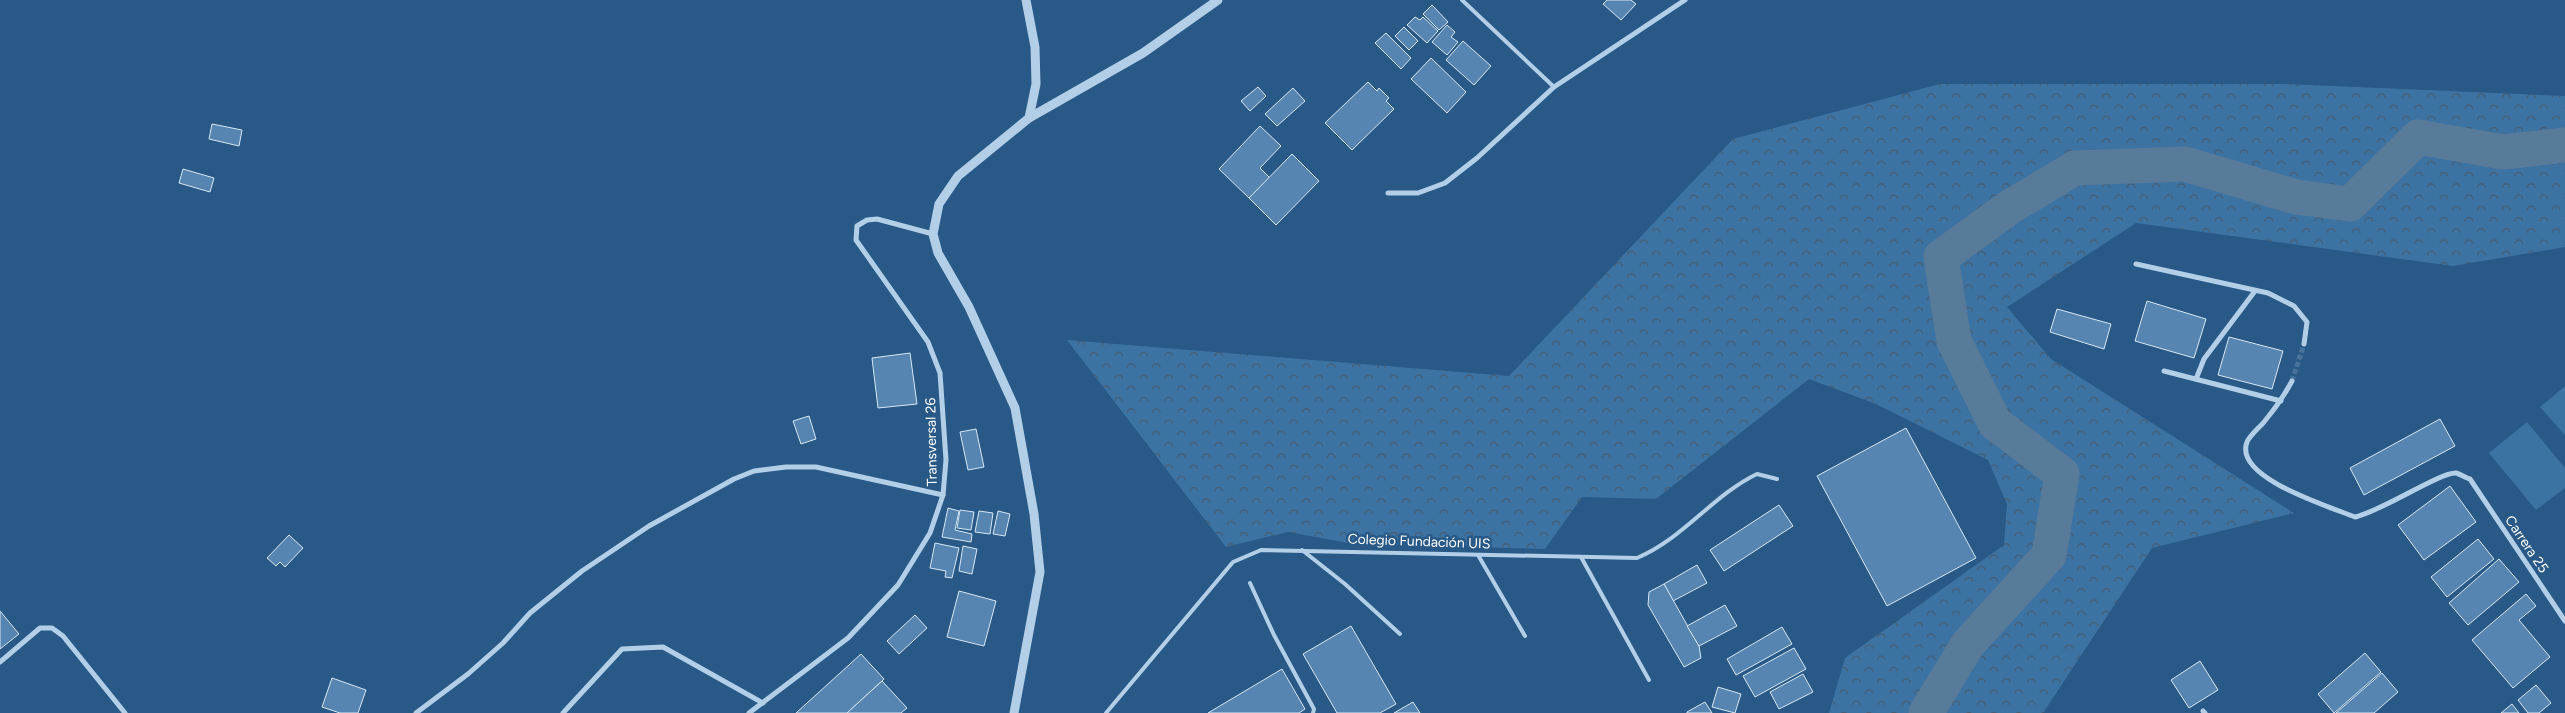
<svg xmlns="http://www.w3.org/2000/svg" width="2565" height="713" font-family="Figtree,sans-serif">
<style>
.forest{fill:url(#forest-crowns)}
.garden{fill:#3d73a3}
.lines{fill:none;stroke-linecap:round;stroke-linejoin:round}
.river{stroke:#597b9a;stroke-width:35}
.building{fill:#5585b0;stroke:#d7e8f6}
.minor-tunnel{stroke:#487299;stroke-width:5;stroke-dasharray:5 2.5;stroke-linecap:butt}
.service{stroke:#b3cfe8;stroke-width:4}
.minor{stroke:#b3cfe8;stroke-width:5}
.tertiary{stroke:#b3cfe8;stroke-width:9}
.labels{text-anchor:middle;stroke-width:5;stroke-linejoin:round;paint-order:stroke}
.street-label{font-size:14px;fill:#fff;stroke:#285987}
</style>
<defs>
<pattern id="forest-crowns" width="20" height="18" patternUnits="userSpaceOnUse" patternTransform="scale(1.25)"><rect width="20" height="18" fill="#3d73a3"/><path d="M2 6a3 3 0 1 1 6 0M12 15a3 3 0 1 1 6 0" fill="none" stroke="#465c6f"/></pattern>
</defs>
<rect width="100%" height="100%" fill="#285987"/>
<polygon class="forest" points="1940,84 2284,84 2565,96 2565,247 2453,266 2136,223 2007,307 2051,359 2294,513 2152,548 2043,713 1829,713 1845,658 2004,545 2007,504 1988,460 1876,404 1809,379 1656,499 1582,497 1545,549 1354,544 1288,532 1226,547 1067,340 1509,376 1733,139"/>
<g class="garden">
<polygon points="2565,386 2565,435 2540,407"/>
<polygon points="2527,422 2565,468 2565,488 2536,510 2489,453"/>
</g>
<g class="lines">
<polyline class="river" points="1926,713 1968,644 2049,555 2062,474 1995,423 1954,341 1941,257 2010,207 2075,168 2185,164 2296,197 2350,204 2418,137 2503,152 2565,145"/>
</g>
<g class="building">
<polygon points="1607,0 1631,0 1636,4 1621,20 1603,4"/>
<polygon points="1432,5 1448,22 1439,30 1423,14"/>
<polygon points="1415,17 1420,20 1423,17 1438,31 1427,43 1407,25"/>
<polygon points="1447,25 1455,32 1451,37 1458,42 1447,55 1432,42"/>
<polygon points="1404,27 1418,41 1409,50 1395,36"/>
<polygon points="1386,33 1411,58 1401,69 1375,43"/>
<polygon points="1463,41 1491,66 1474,85 1446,60"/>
<polygon points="1431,58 1466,92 1447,113 1411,79"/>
<polygon points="1368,82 1377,91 1379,88 1389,98 1386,101 1394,109 1352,150 1325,123"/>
<polygon points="1258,87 1266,96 1250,111 1241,101"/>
<polygon points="1293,88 1305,101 1277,126 1265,114"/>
<polygon points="212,124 242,130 239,146 209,139"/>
<polygon points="1260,126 1281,146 1260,168 1270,178 1249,198 1219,169"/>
<polygon points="1292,154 1319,181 1276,225 1249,198"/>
<polygon points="183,169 214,178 210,192 179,183"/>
<polygon points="2147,301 2206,319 2194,358 2135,341"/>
<polygon points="2057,309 2111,324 2104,349 2050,332"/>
<polygon points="2229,337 2283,351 2272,389 2218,375"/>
<polygon points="910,353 917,404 878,408 872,358"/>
<polygon points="809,416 816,439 801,444 793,421"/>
<polygon points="2440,419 2455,446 2364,495 2350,468"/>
<polygon points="1906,428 1976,558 1887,606 1817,476"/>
<polygon points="976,429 984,467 968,470 960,432"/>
<polygon points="2450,486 2476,522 2424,560 2398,525"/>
<polygon points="1779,505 1793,526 1724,571 1710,550"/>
<polygon points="948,508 959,511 955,530 972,534 971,542 942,537"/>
<polygon points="960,510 974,512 971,530 957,528"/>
<polygon points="979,511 993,513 990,534 975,532"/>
<polygon points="998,511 1010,514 1005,536 993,534"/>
<polygon points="289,535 303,548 285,567 280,562 276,566 267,558"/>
<polygon points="2478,539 2494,559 2447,597 2431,577"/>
<polygon points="935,543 959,548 952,578 945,577 946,571 930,568"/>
<polygon points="963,546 977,549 972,574 959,571"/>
<polygon points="2499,559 2519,582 2468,625 2449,603"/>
<polygon points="1697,565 1707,583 1673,601 1664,584"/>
<polygon points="1664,584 1699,646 1701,658 1684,667 1648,605 1649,592"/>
<polygon points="959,591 996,601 984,646 947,637"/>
<polygon points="2526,594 2536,606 2519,620 2550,657 2513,688 2472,640"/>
<polygon points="1725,605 1737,626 1699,646 1687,626"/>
<polygon points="0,611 19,634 0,649"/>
<polygon points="915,615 927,628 899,654 887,641"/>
<polygon points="1351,626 1396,704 1380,713 1337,713 1303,654"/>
<polygon points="1782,627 1792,644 1736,675 1727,659"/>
<polygon points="1794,648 1806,669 1755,697 1743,676"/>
<polygon points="2365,653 2381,672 2334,713 2318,694"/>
<polygon points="861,654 884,679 882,681 847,713 796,713"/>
<polygon points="2200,661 2218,690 2189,708 2171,680"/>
<polygon points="1282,669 1305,709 1299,713 1208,713"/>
<polygon points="2382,673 2398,692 2374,713 2336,713"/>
<polygon points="1803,674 1813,692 1779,709 1770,692"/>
<polygon points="332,678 366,690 358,713 340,713 322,707"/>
<polygon points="882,681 907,708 901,713 847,713"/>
<polygon points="2536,685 2551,703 2539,713 2528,713 2518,700"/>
<polygon points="1718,687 1741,694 1735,713 1712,707"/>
<polygon points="1413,702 1420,713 1394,713"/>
<polygon points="1705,702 1712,713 1687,713 1687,712"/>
<polygon points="2512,704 2519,713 2501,713"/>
</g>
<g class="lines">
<polyline class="minor-tunnel" points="2292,381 2304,344"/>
<g class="service">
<polyline points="1462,0 1554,87"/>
<polyline points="1302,550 1345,584 1400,634"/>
<polyline points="1478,555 1525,636"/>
<polyline points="1581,557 1649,680"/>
<polyline points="1250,583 1274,635 1314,709 1313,713"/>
<path d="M1106 713 1233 562 1261 550 1637 558C1683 539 1713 495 1757 474L1777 479"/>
</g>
<g class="minor">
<polyline points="1388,193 1418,193 1445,183 1477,158 1554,87 1685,0"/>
<polyline points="2136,264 2268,293 2294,306 2307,322 2304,344"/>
<polyline points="2164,371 2281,401"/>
<polyline points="2196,379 2204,359 2255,291"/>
<path d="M2292 381C2284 396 2275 409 2264 422 2259 428 2250 435 2247 442 2233 478 2331 507 2355 517 2380 512 2440 472 2456 473 2460 474 2466 478 2470 479L2565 621"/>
<polyline points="0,662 40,628 52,628 63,636 125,713"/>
<polyline points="2203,711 2205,713"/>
<polyline points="416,713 468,674 503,643 530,613 582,571 649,526 734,479 754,471 786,467 816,467 943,495"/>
<polyline points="563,713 622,649 663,647 763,703"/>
<polyline points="749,713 848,638 898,585 930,533 943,495 946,460 940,373 928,342 856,240 857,226 867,220 877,219 933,234"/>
</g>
<g class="tertiary">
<polyline points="1026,0 1035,47 1036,84 1029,118"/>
<polyline points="1014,713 1040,572 1034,514 1015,408 969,307 938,253 933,234 939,204 958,176 1029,118 1143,53 1218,0"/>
</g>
</g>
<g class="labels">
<g class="street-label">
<text transform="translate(931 442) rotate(-91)" y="5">Transversal 26</text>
<text transform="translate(1419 541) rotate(2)" y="5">Colegio Fundación UIS</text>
<text transform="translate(2527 544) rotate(56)" y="5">Carrera 25</text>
</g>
</g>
</svg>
